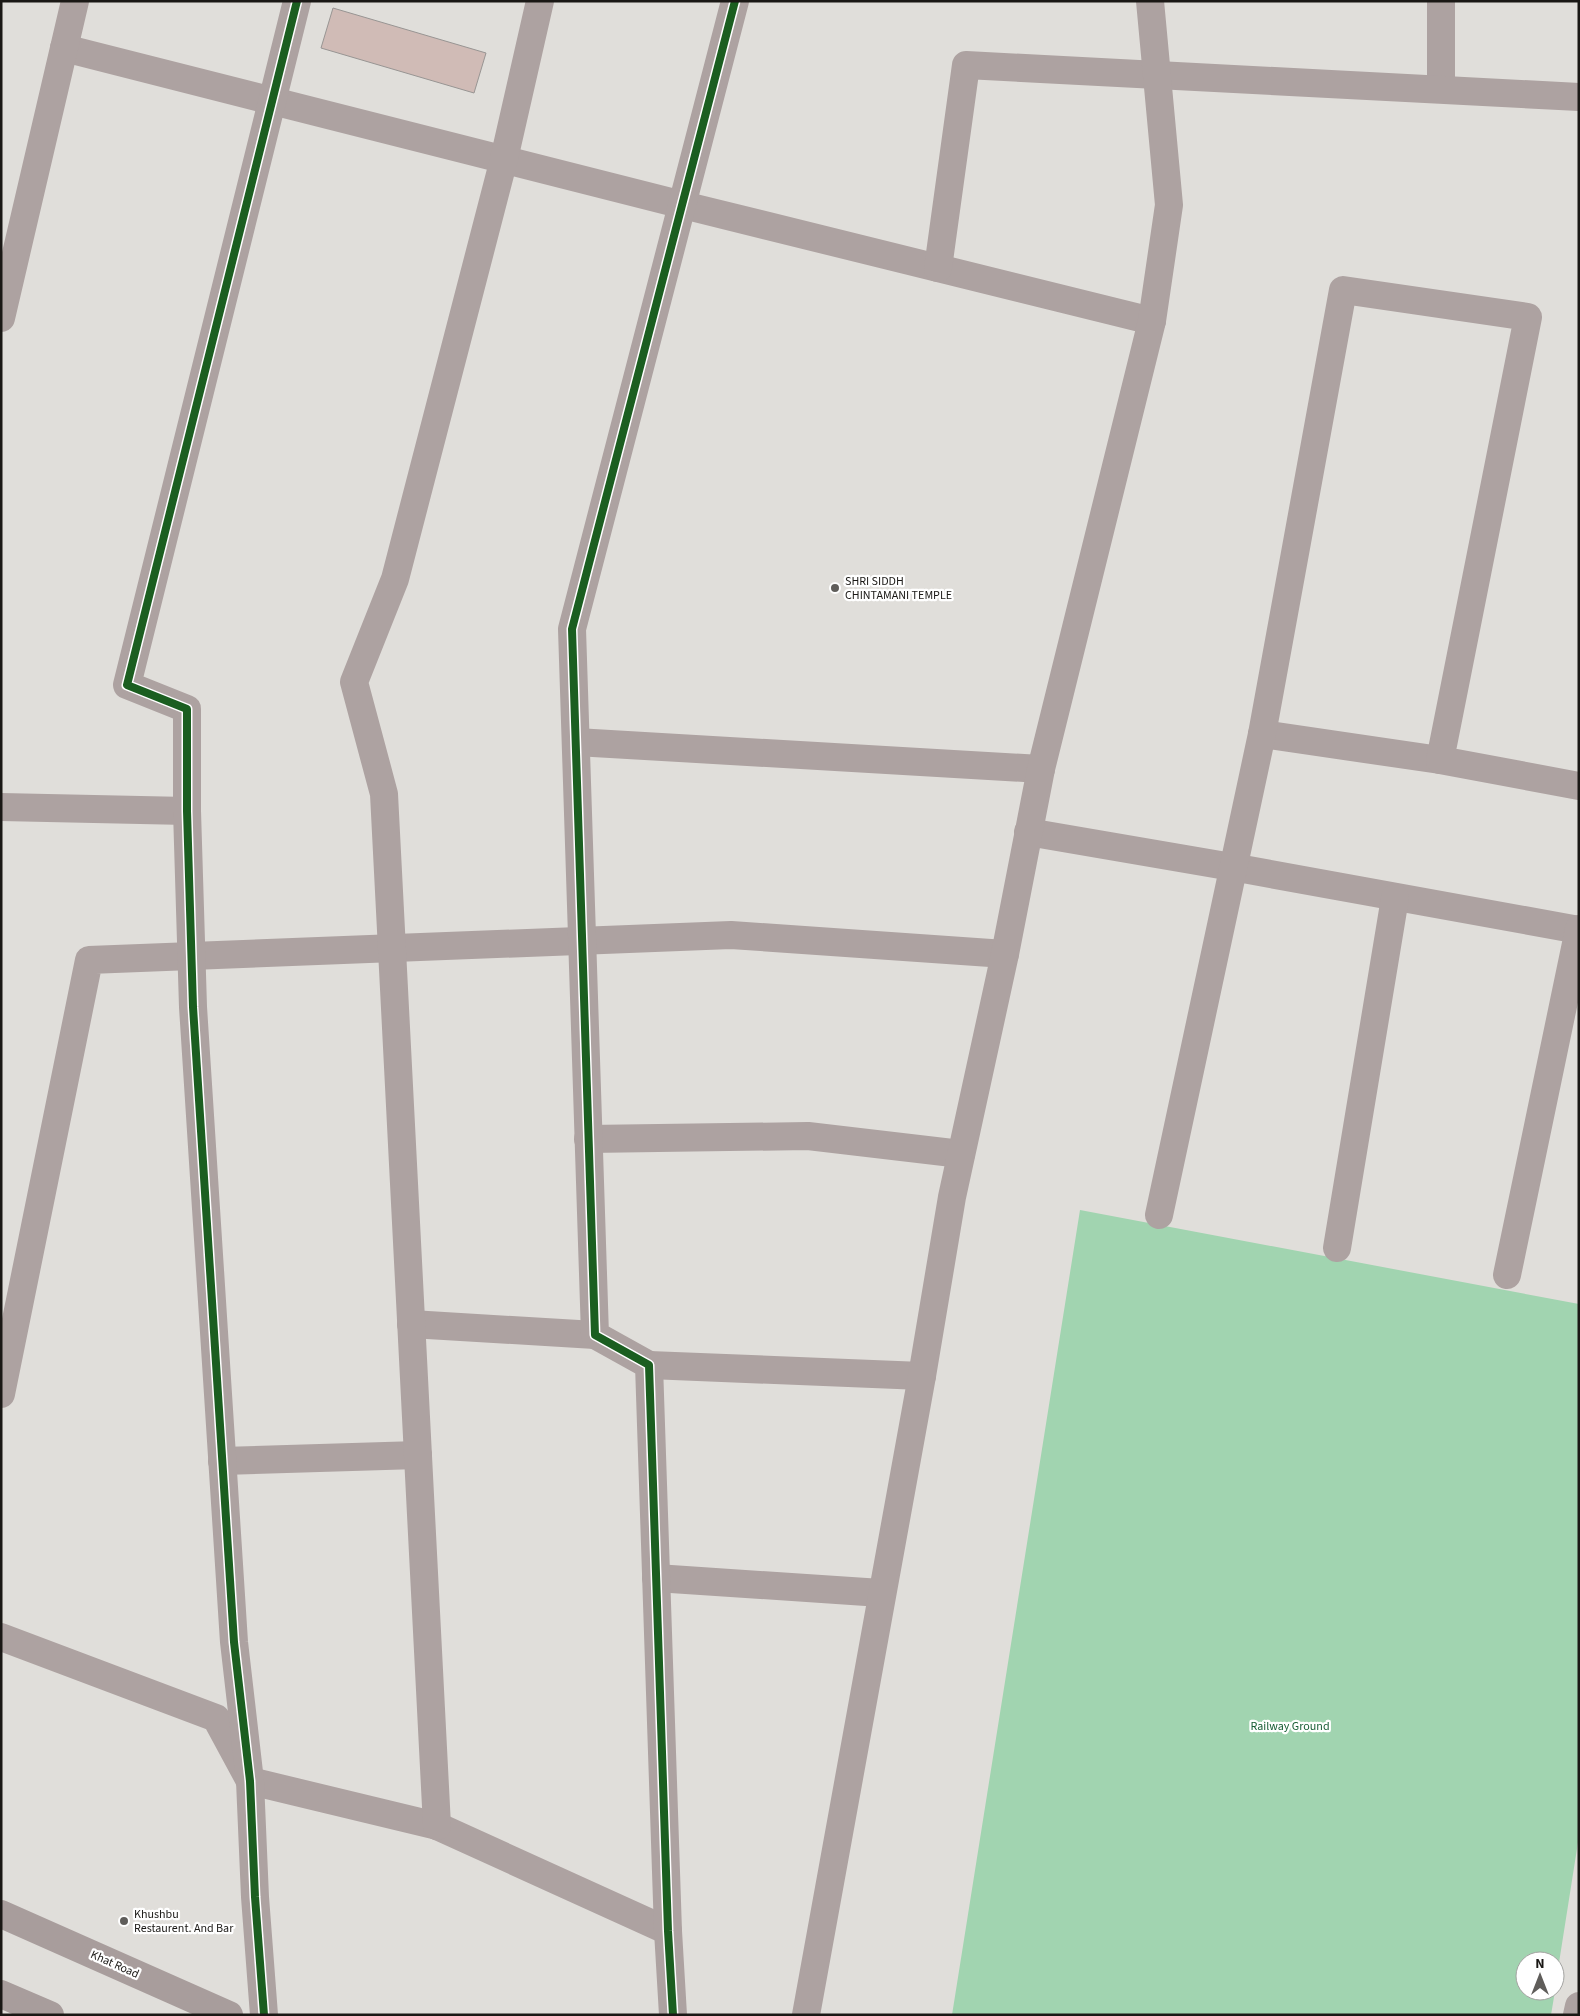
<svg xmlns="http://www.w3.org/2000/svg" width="1580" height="2016" font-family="'Source Sans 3',sans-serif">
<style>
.green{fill:#a1d4b0}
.building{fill:#d0bbb6;stroke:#989593}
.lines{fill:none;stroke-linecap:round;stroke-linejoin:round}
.minor{stroke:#ada2a1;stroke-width:28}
.highway{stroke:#a89d9c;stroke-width:28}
.cycleway-casing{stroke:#fff;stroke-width:11}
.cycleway{stroke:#1b5e20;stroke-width:8}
.poi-dot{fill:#5f5d5a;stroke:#fff;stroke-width:2}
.labels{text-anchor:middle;stroke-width:4.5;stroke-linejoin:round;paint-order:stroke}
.poi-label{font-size:12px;fill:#1a1815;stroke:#fff;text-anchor:start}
.park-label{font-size:12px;fill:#175d34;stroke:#fff}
.street-label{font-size:12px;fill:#1a1815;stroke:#fff}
</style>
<rect width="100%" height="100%" fill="#e0deda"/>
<polygon class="green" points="1080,1210 1579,1304 1579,1836 1555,1988 1555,1961 1525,1961 1525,1991 1555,1991 1551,2015 952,2015"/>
<polygon class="building" points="333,8 486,53 474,93 321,48"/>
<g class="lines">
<g class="minor">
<polyline points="1441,1 1441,89"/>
<polyline points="64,48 683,205 1152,321"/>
<polyline points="938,268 966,65 1579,97"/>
<polyline points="1,318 75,1"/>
<polyline points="1262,734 1440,760"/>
<polyline points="576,742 1041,769"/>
<polyline points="1,807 187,811"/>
<polyline points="1028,832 1232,867 1579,930"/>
<polyline points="588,1139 808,1136 961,1154"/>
<polyline points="1159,1215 1262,734 1343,290 1528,317 1440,760 1579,786"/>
<polyline points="1337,1248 1395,898"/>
<polyline points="1507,1275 1579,929"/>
<polyline points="411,1324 595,1335"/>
<polyline points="649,1365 922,1376"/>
<polyline points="1,1394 89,960 731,935 1005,954"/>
<polyline points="222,1461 418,1455"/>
<polyline points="656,1578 881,1593"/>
<polyline points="1,1637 216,1718 250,1781 437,1826 668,1931"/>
<polyline points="437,1826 384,794 354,682 395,579 504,159 540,1"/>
<polyline points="264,2015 255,1897 250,1781 234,1642 193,1007 187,811 187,709 127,685 297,1"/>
<polyline points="673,2015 668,1931 649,1365 595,1335 572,629 735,1"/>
<polyline points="806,2015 922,1376 952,1197 1005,954 1041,769 1152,321 1169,205 1150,1"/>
<polyline points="1577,2015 1579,2006"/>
</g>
<g class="highway">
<polyline points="1,1914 229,2015"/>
<polyline points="1,1994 50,2015"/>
</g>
<defs>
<g id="cycleway">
<polyline points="264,2015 255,1897 250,1781 234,1642 193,1007 187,811 187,709 127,685 297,1"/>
<polyline points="673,2015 668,1931 649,1365 595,1335 572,629 735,1"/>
</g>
</defs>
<use href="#cycleway" class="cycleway-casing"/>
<use href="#cycleway" class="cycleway"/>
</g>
<g class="poi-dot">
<circle cx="835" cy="588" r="5"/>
<circle cx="124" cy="1921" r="5"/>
</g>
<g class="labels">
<g class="poi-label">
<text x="845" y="585">SHRI SIDDH<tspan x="845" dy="14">CHINTAMANI TEMPLE</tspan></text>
<text x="134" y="1918">Khushbu<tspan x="134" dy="14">Restaurent. And Bar</tspan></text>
</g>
<g class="park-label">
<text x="1290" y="1730">Railway Ground</text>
</g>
<g class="street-label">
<text transform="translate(115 1964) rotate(24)" y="4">Khat Road</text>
</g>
</g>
<rect width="1580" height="2016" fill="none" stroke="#1a1815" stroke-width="5"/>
<g transform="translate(1540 1976)"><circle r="24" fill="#ffffff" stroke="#a3a3a1"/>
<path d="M0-4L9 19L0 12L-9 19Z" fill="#5f5d5a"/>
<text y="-8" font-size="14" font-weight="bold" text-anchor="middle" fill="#1a1815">N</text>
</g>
</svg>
